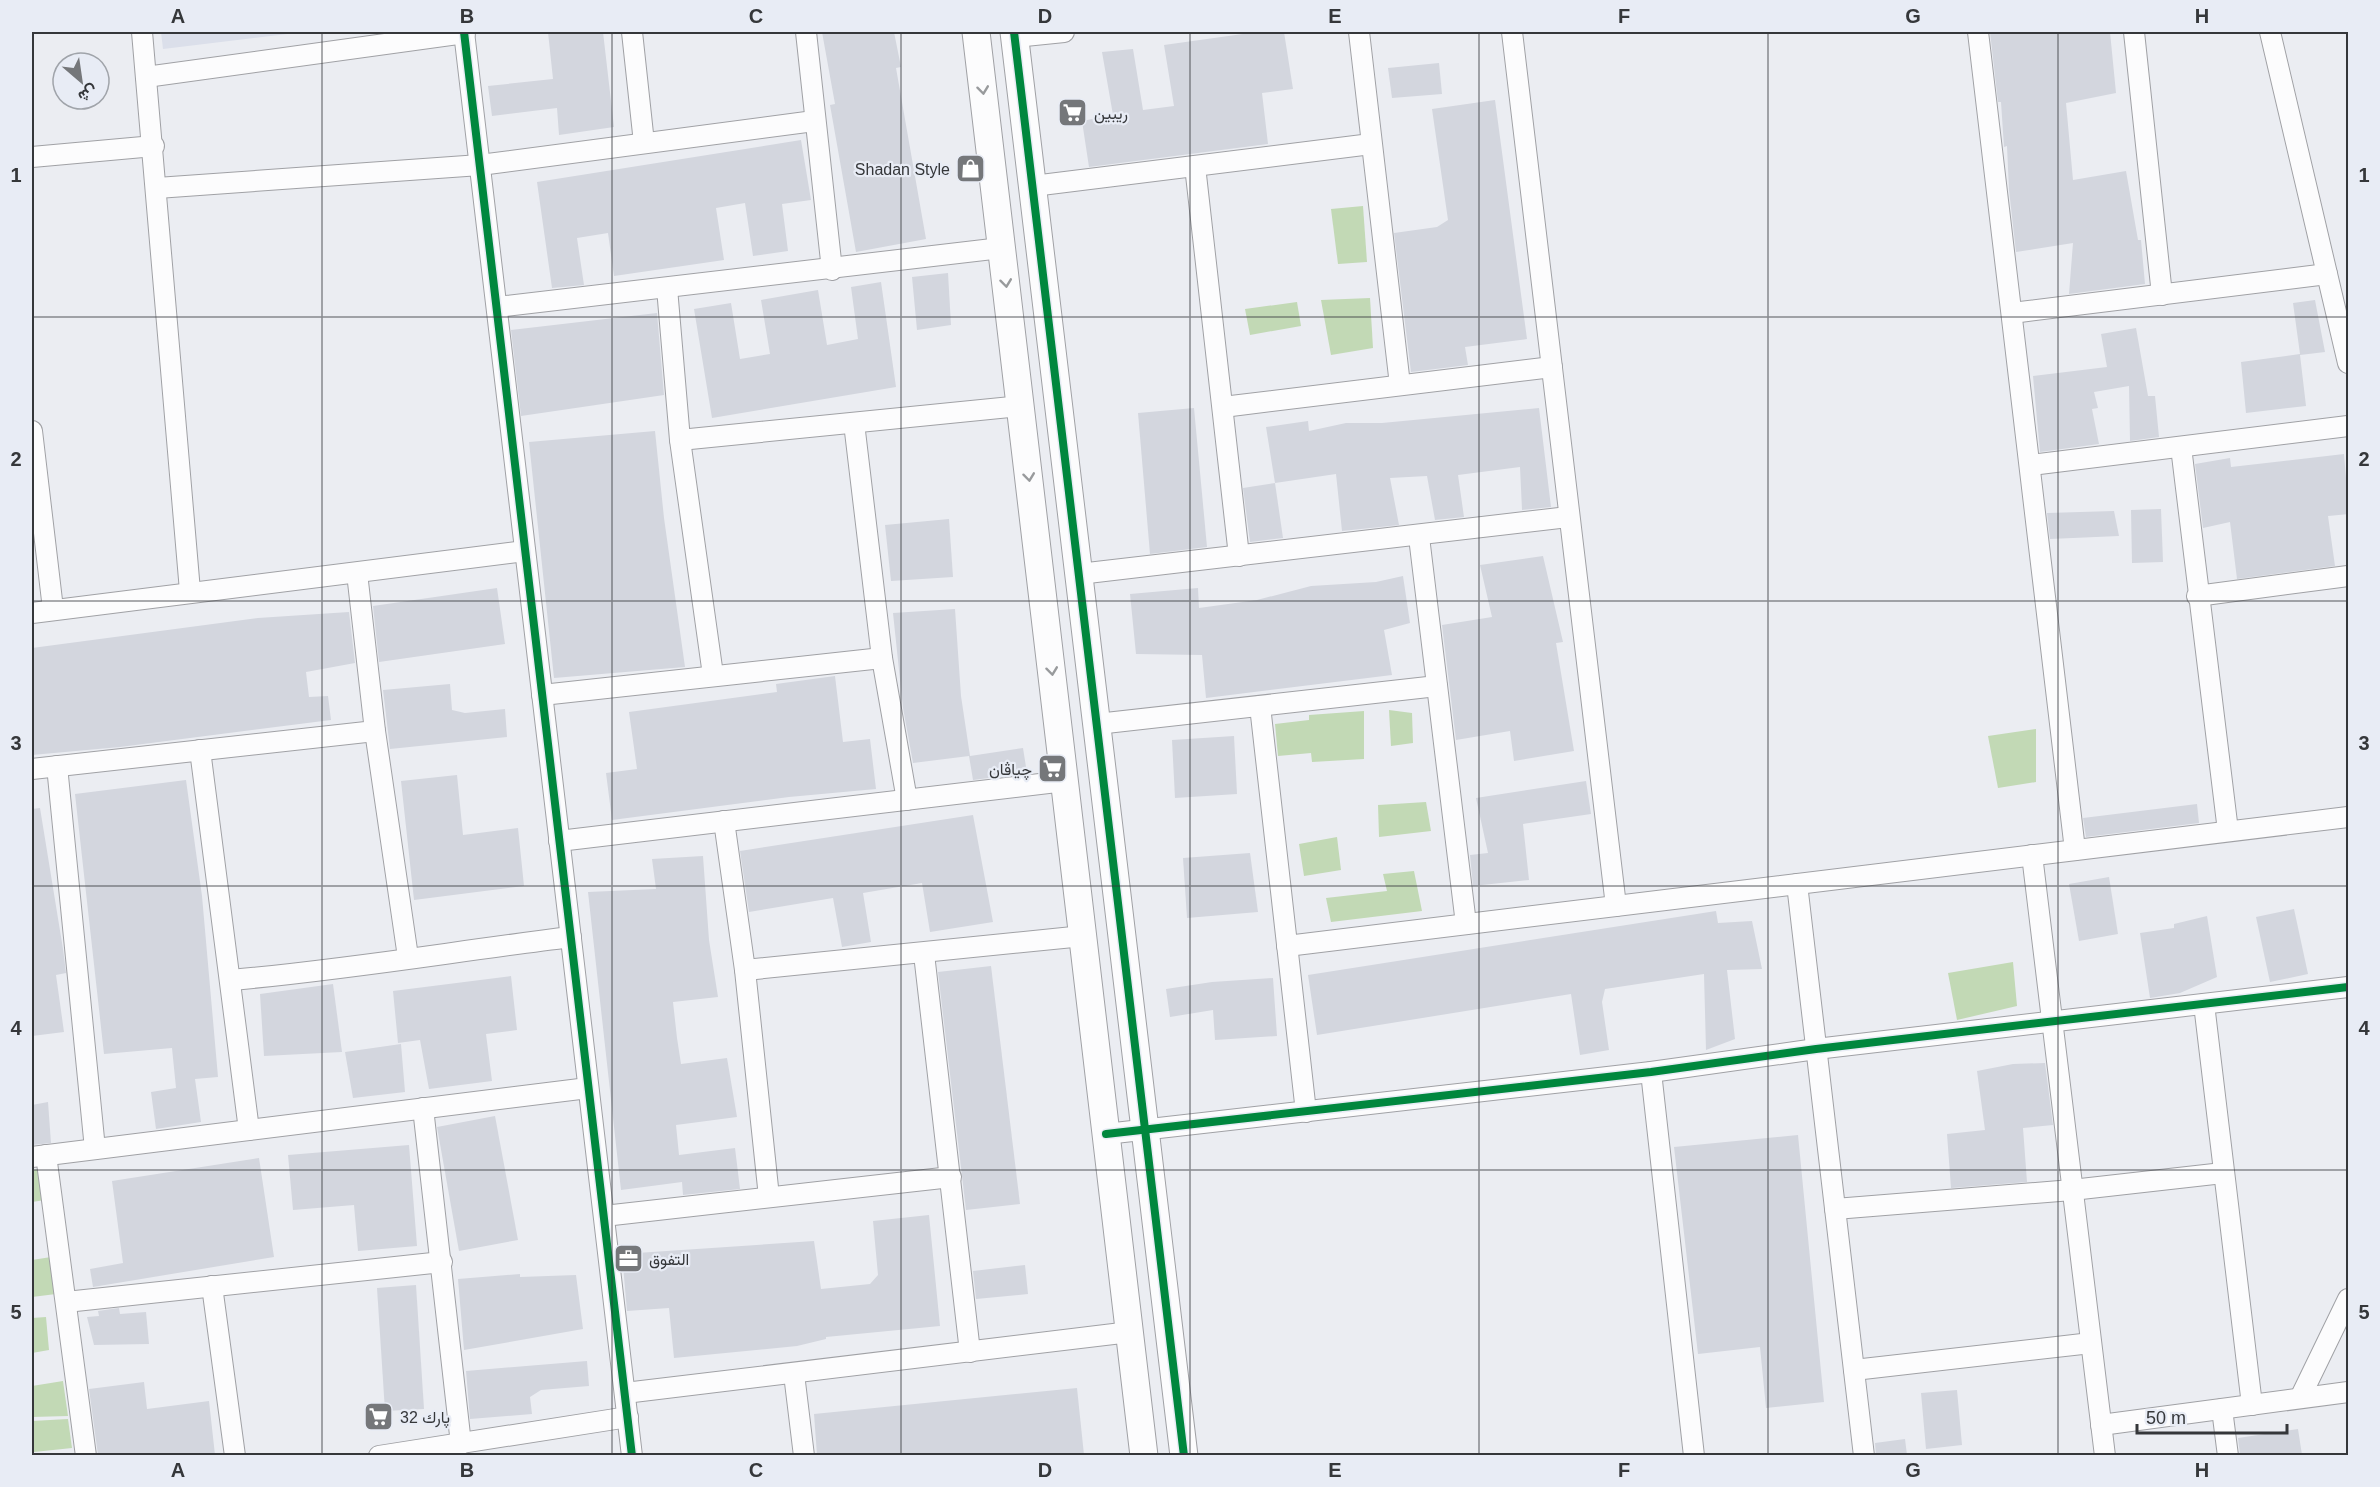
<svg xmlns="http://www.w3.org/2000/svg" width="2380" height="1487" font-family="Helvetica,Vazirmatn,sans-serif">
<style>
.built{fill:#dbdfea}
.green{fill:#c2d9b5}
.building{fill:#d3d6de}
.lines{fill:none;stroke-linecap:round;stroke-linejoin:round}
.street-casing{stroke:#a0a1a5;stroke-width:22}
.secondary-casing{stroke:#a0a1a5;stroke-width:29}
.street{stroke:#fcfcfd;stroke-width:20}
.secondary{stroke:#fcfcfd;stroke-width:27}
.cycleway-casing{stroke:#e8ecf5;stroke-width:11}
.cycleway{stroke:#00873e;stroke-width:8}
.oneway{stroke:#989a9c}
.grid{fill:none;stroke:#35373a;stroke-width:1.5;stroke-opacity:0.55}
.labels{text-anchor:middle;stroke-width:4.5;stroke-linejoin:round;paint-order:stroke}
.poi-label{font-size:16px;fill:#35373a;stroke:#e8ecf5;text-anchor:start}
.neatline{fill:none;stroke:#35373a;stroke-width:2}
.grid-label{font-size:20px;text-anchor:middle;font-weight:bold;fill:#35373a}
</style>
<rect width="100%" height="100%" fill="#ebedf2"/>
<polygon class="built" points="161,32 304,32 163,49"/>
<g class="green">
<polygon points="1363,206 1367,262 1338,264 1331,209"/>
<polygon points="1370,298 1373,348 1331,355 1321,300"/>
<polygon points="1297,302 1301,326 1250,335 1245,309"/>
<polygon points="1389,710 1412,713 1413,743 1391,746"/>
<polygon points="1364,711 1364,759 1312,762 1311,753 1278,756 1275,724 1309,720 1309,715"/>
<polygon points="2036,729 2036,782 1998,788 1988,736"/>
<polygon points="1426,802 1431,831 1379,837 1378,805"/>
<polygon points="1337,837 1341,870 1304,876 1299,844"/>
<polygon points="1414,871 1422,911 1331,922 1326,898 1387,891 1383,874"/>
<polygon points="2013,962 2017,1006 1957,1020 1948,973"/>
<polygon points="42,1169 45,1200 32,1202 32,1170"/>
<polygon points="51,1257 56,1294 32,1297 32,1260"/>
<polygon points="46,1317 49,1350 32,1353 32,1318"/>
<polygon points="63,1381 68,1416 32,1417 32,1386"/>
<polygon points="68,1419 72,1448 34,1452 32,1421"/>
</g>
<g class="building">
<polygon points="548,32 603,32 614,127 559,135 557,108 492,116 488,86 553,79"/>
<polygon points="822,32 894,32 901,67 896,68 926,239 856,252 830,105 835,104"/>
<polygon points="1257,32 1284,32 1293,89 1262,93 1268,144 1089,167 1082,121 1113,115 1102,52 1133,49 1143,110 1174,106 1164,45"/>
<polygon points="1990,32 2110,32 2116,93 2066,103 2073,180 2126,171 2138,240 2141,240 2145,284 2069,294 2073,243 2016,252 2009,190 2007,146 2004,147 2001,102 1998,102"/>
<polygon points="1439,63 1442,94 1392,98 1388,68"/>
<polygon points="1495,100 1527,339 1465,347 1468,365 1411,372 1394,233 1437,227 1448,220 1432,109"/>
<polygon points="801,140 811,200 782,204 788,251 753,256 745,203 716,208 724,260 614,276 608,233 577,238 584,285 552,288 537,182"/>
<polygon points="948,273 951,325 917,330 912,277"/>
<polygon points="881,282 896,387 712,418 694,309 731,303 740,359 770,354 761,300 818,290 827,345 858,339 851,287"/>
<polygon points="2315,300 2325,352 2300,355 2306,406 2246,413 2241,362 2300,354 2293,303"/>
<polygon points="657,313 664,395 521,416 511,330"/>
<polygon points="2136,328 2148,396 2155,396 2159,437 2130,441 2129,386 2094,392 2098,408 2092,409 2099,444 2040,452 2033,376 2107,367 2101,334"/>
<polygon points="1194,408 1207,547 1150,554 1138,413"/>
<polygon points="1539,408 1551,507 1522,510 1520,467 1458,475 1464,517 1435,520 1427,476 1390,478 1399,525 1342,531 1336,474 1275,483 1266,427 1308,421 1309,431 1346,423 1382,423"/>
<polygon points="655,431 664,518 685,667 554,678 529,442"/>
<polygon points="2344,454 2349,514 2328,516 2335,566 2237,579 2230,522 2203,528 2195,464 2230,458 2231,467"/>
<polygon points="1275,483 1283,538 1250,542 1243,488"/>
<polygon points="2161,509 2163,562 2132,563 2131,510"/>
<polygon points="2114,511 2119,536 2050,539 2047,513"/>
<polygon points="949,519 953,577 891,581 885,525"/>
<polygon points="1543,556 1563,642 1556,643 1574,751 1514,761 1510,731 1456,740 1442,625 1492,617 1480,565"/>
<polygon points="1403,576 1410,623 1384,630 1392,675 1206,698 1202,655 1136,654 1130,594 1198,588 1199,608 1257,600 1311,586 1376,582"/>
<polygon points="497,588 505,644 379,662 373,606"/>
<polygon points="955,609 961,696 970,756 1023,748 1027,773 973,780 969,756 913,763 903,708 893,613"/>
<polygon points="349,612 355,663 306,672 309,697 328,696 331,720 120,747 32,755 32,648 258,618"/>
<polygon points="835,676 843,742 870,739 876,789 789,797 612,820 606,773 637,769 629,712 777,692 776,684"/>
<polygon points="450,684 452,710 465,713 505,709 507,737 390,749 383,690"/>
<polygon points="1234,736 1237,794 1175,798 1172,740"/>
<polygon points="457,775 463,835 518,828 524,886 414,900 401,781"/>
<polygon points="186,780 202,896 218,1077 195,1079 201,1122 156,1129 151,1092 176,1088 172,1048 104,1054 75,794"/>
<polygon points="1586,781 1591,814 1523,824 1529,880 1473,886 1470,855 1488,853 1476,798"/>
<polygon points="2197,804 2199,823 2086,837 2083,818"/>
<polygon points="40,808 63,949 66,973 56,975 64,1032 32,1036 32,809"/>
<polygon points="973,815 993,922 930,932 922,883 863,893 871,942 842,947 833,898 749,912 740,851"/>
<polygon points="1250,853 1258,912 1187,918 1183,858"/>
<polygon points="703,856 709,940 718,997 673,1002 677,1038 681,1064 727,1058 737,1117 676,1125 679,1155 735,1148 740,1189 683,1195 682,1182 621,1190 588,892 656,889 652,859"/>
<polygon points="2109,877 2118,934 2079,941 2069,884"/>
<polygon points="2294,909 2308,974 2270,982 2256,917"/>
<polygon points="1716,911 1718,923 1752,921 1762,969 1727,970 1735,1039 1706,1050 1704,974 1605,989 1602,1002 1609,1050 1580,1055 1571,994 1317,1035 1308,975"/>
<polygon points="2207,916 2217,977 2180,993 2150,998 2140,933 2174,928 2174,924"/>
<polygon points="991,966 1020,1204 966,1210 938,972"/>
<polygon points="511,976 517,1030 486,1034 492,1081 429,1089 420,1040 398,1043 393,991"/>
<polygon points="1273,978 1277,1036 1215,1040 1213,1010 1170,1017 1166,989 1212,982"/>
<polygon points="333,984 342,1052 264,1056 260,994"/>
<polygon points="401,1044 405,1092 353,1098 345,1052"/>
<polygon points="2045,1063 2053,1125 2023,1128 2027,1182 1951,1188 1947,1134 1985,1130 1977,1071 2013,1064"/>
<polygon points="48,1102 51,1143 32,1145 32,1105"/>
<polygon points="495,1116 518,1240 459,1251 437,1127"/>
<polygon points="1798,1135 1824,1402 1766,1408 1760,1347 1698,1354 1674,1147"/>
<polygon points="409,1145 417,1246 358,1251 354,1205 293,1210 288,1155"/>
<polygon points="259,1158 274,1257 93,1287 90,1269 123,1263 112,1181"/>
<polygon points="929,1215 940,1326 826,1337 826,1339 797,1346 674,1358 669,1308 627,1311 622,1254 814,1241 821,1289 870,1284 878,1275 873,1221"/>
<polygon points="1025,1265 1028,1294 976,1299 973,1271"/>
<polygon points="520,1274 520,1277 576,1275 583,1329 464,1350 458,1279"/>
<polygon points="416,1285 424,1409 385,1411 377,1288"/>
<polygon points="119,1308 120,1314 146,1312 149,1344 94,1345 87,1317 99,1316 98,1311"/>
<polygon points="587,1361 589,1386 541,1390 530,1397 532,1414 470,1419 466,1371"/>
<polygon points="144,1382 147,1409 209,1401 215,1455 98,1455 89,1389"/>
<polygon points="1077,1388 1084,1455 817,1455 814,1414"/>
<polygon points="1957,1390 1962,1445 1926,1449 1921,1393"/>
<polygon points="2298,1429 2302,1455 2240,1455 2238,1438"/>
<polygon points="1905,1439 1907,1455 1876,1455 1875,1443"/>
</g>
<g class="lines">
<defs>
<g id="street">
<polyline points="142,32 190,591"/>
<polyline points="464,32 632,1456"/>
<polyline points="632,32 644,143"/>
<polyline points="806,32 832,270"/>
<polyline points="1359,32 1400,385"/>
<polyline points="1512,32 1616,906"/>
<polyline points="1978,32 2075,850"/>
<polyline points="2134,32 2162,295"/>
<polyline points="2270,32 2348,363"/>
<polyline points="1015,37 1064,32"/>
<polyline points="146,77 465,33"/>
<polyline points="32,157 154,146"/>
<polyline points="1195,166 1239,556"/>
<polyline points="1033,186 1371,144"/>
<polyline points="157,188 480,165 814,121"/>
<polyline points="667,288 680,440 713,675"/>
<polyline points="497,307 1001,248"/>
<polyline points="2012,313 2327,274"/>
<polyline points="1223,407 1552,367"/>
<polyline points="854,423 882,658 907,800"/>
<polyline points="32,431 53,609"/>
<polyline points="680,440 1020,406"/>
<polyline points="2181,447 2228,831"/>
<polyline points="2031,465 2348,426"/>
<polyline points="1419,537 1466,924"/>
<polyline points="357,573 375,731 408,957"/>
<polyline points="1079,574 1568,517"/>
<polyline points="2197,596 2348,576"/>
<polyline points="32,613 525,551"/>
<polyline points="542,695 882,658"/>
<polyline points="1260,706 1306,1112"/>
<polyline points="1097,724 1437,686"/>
<polyline points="200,750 249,1130"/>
<polyline points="57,766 95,1149"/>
<polyline points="32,769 375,731"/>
<polyline points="724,821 745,970 769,1197"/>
<polyline points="559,841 1065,781"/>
<polyline points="2032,855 2105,1456"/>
<polyline points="1797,884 1864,1456"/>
<polyline points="1287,946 2348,817"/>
<polyline points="924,954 970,1352"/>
<polyline points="745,970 1083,936"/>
<path d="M231 980C345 970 457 951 571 937"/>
<polyline points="2204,1004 2252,1405"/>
<polyline points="1651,1072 1694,1456"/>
<polyline points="423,1108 461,1444"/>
<polyline points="1106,1134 1651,1072 1816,1049 2348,987"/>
<polyline points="46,1155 86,1456"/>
<polyline points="32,1157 588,1088"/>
<polyline points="1835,1209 2072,1190 2223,1173"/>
<polyline points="604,1216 951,1177"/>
<polyline points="212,1286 235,1456"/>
<polyline points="66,1302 442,1262"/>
<polyline points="1854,1370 2091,1343"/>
<polyline points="794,1374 804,1456"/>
<polyline points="625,1393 1130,1332"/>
<polyline points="2300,1398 2348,1299"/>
<polyline points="2222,1409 2228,1456"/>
<polyline points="2101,1425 2348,1392"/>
<polyline points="379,1456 628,1417"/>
</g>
<g id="secondary">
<polyline points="976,32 1144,1456"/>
<polyline points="1014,32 1184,1456"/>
</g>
</defs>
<use href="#street" class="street-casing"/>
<use href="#secondary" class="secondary-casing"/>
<use href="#street" class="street"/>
<use href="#secondary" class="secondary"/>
<defs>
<g id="cycleway">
<polyline points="464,32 632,1456"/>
<polyline points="1014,32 1184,1456"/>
<polyline points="1106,1134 1651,1072 1816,1049 2348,987"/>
</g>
</defs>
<use href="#cycleway" class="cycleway-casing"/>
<use href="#cycleway" class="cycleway"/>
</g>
<defs><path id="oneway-chevron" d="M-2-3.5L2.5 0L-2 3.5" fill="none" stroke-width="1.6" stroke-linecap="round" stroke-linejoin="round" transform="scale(1.5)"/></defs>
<g class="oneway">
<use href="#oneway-chevron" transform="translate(983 90) rotate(83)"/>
<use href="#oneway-chevron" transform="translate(1006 283) rotate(83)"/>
<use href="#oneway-chevron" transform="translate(1029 477) rotate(83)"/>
<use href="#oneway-chevron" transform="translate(1052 671) rotate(83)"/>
</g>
<path class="grid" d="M322 32V1456M612 32V1456M901 32V1456M1190 32V1456M1479 32V1456M1768 32V1456M2058 32V1456M32 317H2348M32 601H2348M32 886H2348M32 1170H2348"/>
<defs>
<symbol id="supermarket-square" viewBox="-11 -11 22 22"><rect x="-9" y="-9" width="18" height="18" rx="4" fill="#75777a" stroke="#e8ecf5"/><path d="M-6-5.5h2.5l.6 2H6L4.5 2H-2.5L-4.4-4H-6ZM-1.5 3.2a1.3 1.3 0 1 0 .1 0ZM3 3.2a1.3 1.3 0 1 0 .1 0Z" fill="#fff"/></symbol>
<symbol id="shop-square" viewBox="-11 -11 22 22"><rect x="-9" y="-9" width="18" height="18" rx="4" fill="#75777a" stroke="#e8ecf5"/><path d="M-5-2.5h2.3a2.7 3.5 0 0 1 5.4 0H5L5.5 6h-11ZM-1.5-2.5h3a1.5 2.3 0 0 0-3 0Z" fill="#fff"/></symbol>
<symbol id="office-square" viewBox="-11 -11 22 22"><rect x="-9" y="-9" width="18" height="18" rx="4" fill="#75777a" stroke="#e8ecf5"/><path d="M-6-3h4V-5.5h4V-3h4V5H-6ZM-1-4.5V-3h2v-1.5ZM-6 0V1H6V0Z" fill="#fff"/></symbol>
</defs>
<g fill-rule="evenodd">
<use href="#supermarket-square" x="1056" y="96" width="33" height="33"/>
<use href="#shop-square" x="954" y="152" width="33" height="33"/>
<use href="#supermarket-square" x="1036" y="752" width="33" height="33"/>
<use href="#office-square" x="612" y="1242" width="33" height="33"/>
<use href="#supermarket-square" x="362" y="1400" width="33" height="33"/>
</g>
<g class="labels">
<g class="poi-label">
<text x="1094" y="119">ريبين</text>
<text x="950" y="175" text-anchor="end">Shadan Style</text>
<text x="1032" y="775" text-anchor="end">چياڤان</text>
<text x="649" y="1265">التفوق</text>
<text x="400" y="1423">32 پارك</text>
</g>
</g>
<rect width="2380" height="1487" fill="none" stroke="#e8ecf5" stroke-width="66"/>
<g transform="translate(81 81) rotate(151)"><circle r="28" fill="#e8ecf5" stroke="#a0a4aa" stroke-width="1.5"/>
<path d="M0-4.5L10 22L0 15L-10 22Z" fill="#75777a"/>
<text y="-9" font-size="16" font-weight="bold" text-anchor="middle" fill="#35373a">ش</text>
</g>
<path d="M2137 1424v9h150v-9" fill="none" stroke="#35373a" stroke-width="3"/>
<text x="2146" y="1424" font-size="18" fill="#35373a" stroke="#e8ecf5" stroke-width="4.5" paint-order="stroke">50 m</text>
<rect x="33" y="33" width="2314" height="1421" class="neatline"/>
<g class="grid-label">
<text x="178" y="23">A</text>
<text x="467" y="23">B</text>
<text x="756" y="23">C</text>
<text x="1045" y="23">D</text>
<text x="1335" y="23">E</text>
<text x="1624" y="23">F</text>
<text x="1913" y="23">G</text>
<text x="2202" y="23">H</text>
<text x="16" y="182">1</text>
<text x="2364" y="182">1</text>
<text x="16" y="466">2</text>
<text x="2364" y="466">2</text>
<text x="16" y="750">3</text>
<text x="2364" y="750">3</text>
<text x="16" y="1035">4</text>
<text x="2364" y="1035">4</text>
<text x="16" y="1319">5</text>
<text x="2364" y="1319">5</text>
<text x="178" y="1477">A</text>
<text x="467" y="1477">B</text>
<text x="756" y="1477">C</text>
<text x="1045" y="1477">D</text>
<text x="1335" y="1477">E</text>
<text x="1624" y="1477">F</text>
<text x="1913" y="1477">G</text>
<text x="2202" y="1477">H</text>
</g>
</svg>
